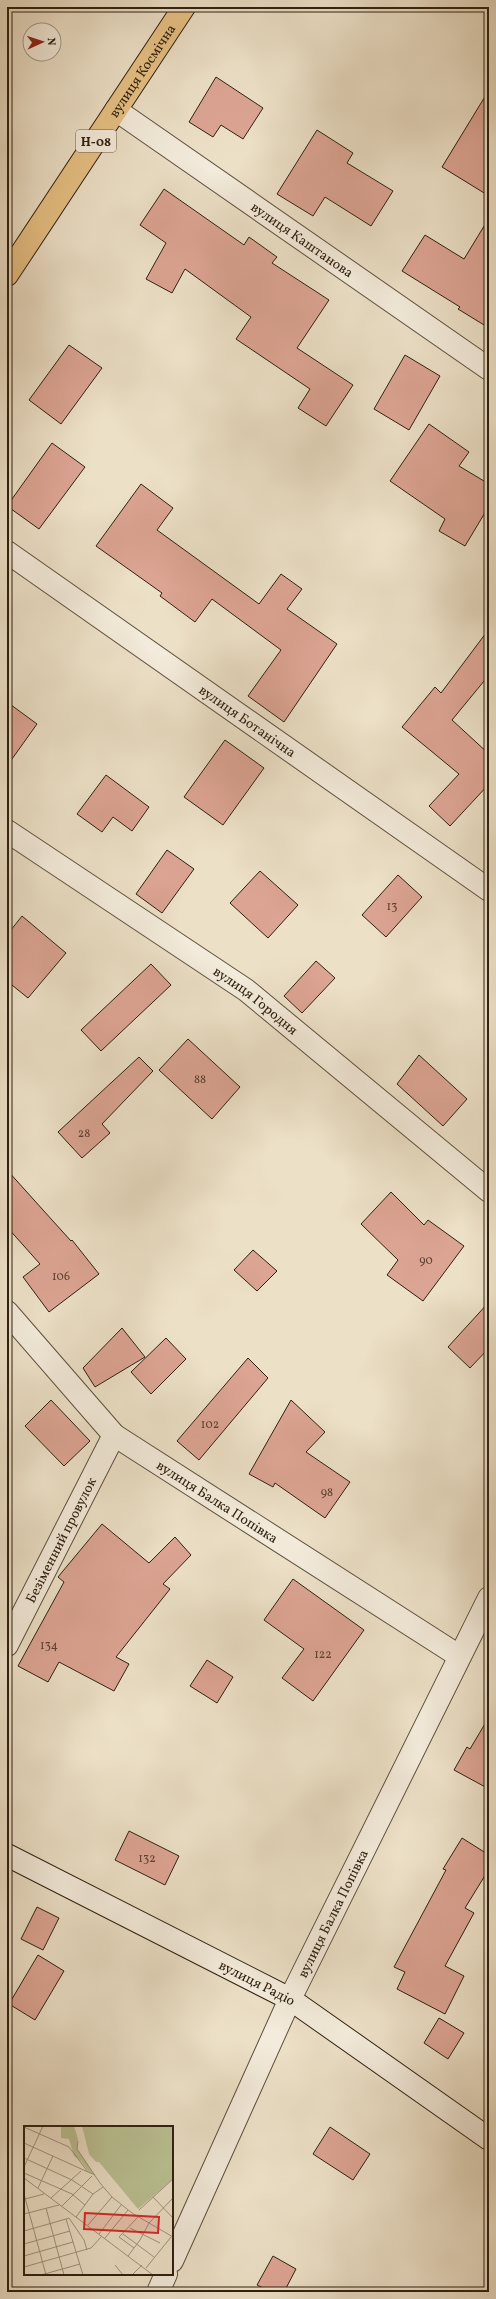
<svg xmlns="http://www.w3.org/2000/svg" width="496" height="2299" font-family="Vollkorn,serif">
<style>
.building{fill:#dca493;stroke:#2f2010}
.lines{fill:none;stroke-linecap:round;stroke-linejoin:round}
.street-casing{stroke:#5e503e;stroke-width:24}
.secondary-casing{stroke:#2f2010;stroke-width:24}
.primary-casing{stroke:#2f2010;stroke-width:24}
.street{stroke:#f3ebdb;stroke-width:22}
.secondary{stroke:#f3ebdb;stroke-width:22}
.primary{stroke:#e6c084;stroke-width:22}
.labels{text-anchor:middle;stroke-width:3.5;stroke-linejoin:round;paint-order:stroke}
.number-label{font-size:12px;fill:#5a4131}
.shield{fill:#f3ebdb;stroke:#6a5d4d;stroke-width:1}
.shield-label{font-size:13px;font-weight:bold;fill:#2f2010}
.street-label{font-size:14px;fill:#2f2010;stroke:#f3ebdb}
.inset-road{fill:none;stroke:#a0937e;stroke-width:1}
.view{fill:#d62828;fill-opacity:0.15;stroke:#d62828;stroke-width:2}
.inset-edge{fill:none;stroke:#2f2010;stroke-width:2}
</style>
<rect width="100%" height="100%" fill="#ece0c7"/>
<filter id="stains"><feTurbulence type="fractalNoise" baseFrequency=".005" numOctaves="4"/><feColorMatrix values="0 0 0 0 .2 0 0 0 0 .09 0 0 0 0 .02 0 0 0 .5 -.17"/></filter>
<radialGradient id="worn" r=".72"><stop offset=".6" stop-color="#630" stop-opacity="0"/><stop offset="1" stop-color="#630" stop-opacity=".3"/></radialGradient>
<g class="building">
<polygon points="216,77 263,108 243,139 221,125 213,137 189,122"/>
<polygon points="489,90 489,196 442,167"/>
<polygon points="317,130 353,153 347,163 393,191 371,226 325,197 313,216 277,194"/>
<polygon points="164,189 244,245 249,237 277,257 272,263 329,300 297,348 353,385 326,426 298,408 310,389 236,339 251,317 185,269 172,293 146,279 166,243 140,225"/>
<polygon points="489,218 489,328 458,309 460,307 402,271 425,235 464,259"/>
<polygon points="69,345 102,368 61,424 29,400"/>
<polygon points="405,355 440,376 409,430 374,409"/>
<polygon points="429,424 469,452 459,466 489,484 489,506 465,546 439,531 445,519 390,481"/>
<polygon points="52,443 85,467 39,529 7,506"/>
<polygon points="141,484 173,508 157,530 259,604 281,574 302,589 287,609 337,644 284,722 248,696 281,650 212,599 195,622 160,596 162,593 96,546"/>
<polygon points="489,629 489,675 452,720 489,754 489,784 450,826 429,806 459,774 402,727 435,687 441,693"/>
<polygon points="7,702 37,724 7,766"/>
<polygon points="225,740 264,768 223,825 184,797"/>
<polygon points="106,775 149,807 132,831 113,817 102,832 77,814"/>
<polygon points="167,850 194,869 162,913 136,894"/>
<polygon points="260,871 298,905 268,938 230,903"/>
<polygon points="398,875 422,897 386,937 362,915"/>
<polygon points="22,916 66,953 28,998 7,981 7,935"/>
<polygon points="316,961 335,978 302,1013 284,996"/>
<polygon points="151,964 171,985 101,1051 81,1030"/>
<polygon points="188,1039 240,1087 212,1119 159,1070"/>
<polygon points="419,1055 467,1099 443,1126 397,1084"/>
<polygon points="139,1057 153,1071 102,1124 110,1133 82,1158 58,1132"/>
<polygon points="7,1170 71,1241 72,1240 99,1274 49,1312 23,1277 40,1264 7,1227"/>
<polygon points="391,1192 424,1225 428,1220 464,1246 423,1301 387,1275 398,1260 361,1224"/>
<polygon points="253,1250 277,1271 257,1291 234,1270"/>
<polygon points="489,1302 489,1348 470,1368 448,1347"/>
<polygon points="122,1328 145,1357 95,1387 83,1368"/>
<polygon points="166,1338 186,1359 151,1394 131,1372"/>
<polygon points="248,1358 268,1378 199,1460 177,1441"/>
<polygon points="51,1400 90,1441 64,1466 25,1426"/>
<polygon points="291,1400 325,1432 306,1452 350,1482 325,1518 275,1483 273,1487 249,1474"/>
<polygon points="102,1524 149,1563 175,1537 191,1555 163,1584 170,1589 116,1657 129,1664 114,1691 59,1662 48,1682 18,1666 64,1582 58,1577"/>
<polygon points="293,1579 364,1630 313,1701 282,1678 304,1649 264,1620"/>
<polygon points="207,1660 233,1677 217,1703 190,1686"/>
<polygon points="489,1717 489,1789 454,1770 467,1747 470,1749"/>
<polygon points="129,1831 179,1856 165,1885 115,1860"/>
<polygon points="462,1838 489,1855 489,1869 465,1908 474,1913 445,1966 464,1976 445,2014 397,1989 405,1972 394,1967 446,1870 443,1869"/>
<polygon points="37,1907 59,1918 43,1950 21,1939"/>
<polygon points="38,1955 64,1971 35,2020 9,2004"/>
<polygon points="439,2018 464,2033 448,2059 424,2043"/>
<polygon points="330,2127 370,2154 353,2180 313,2154"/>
<polygon points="273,2256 296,2269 284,2292 271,2292 257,2285"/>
</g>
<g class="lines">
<defs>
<g id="street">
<path id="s1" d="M116 110 489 369"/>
<path id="s2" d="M7 552 489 890"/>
<path id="s3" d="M7 831 246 990 489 1191"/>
<path id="s4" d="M7 1312 114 1435 459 1656"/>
<path id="s5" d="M7 1645 114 1435"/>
<path id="s6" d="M172 2261 290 1999 489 1598"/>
<polyline points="158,2292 166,2274"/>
</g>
<g id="secondary">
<path id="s7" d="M7 1855 290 1999 489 2139"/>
</g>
<g id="primary">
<path id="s8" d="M7 275 184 7"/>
</g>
</defs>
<use href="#street" class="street-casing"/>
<use href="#secondary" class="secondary-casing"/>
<use href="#primary" class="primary-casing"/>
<use href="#street" class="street"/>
<use href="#secondary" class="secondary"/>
<use href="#primary" class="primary"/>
</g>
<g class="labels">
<g class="number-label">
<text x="392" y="910">13</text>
<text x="200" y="1083">88</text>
<text x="84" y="1137">28</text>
<text x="426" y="1264">90</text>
<text x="61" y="1280">106</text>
<text x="210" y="1428">102</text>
<text x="327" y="1496">98</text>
<text x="49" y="1649">134</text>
<text x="323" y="1658">122</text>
<text x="147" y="1862">132</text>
</g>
<rect class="shield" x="76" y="130" width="40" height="22" rx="3"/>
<g class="shield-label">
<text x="96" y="146">Н-08</text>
</g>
<g class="street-label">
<text dy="5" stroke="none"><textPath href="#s8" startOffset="245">вулиця Космічна</textPath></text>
<text dy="5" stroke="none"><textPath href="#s1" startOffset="227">вулиця Каштанова</textPath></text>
<text dy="5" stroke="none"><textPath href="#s2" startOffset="294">вулиця Ботанічна</textPath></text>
<text dy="5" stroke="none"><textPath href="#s3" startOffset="301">вулиця Городня</textPath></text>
<text dy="5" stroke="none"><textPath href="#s4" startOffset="286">вулиця Балка Попівка</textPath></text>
<text dy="5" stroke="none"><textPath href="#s5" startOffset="118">Безіменний провулок</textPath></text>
<text dy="5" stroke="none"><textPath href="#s6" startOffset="383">вулиця Балка Попівка</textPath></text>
<text dy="5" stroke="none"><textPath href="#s7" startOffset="281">вулиця Радіо</textPath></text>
</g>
</g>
<g transform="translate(24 2126)">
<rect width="149" height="149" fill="#ece0c7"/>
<path d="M37 0H50L54 13 53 22 70 48 65 46 57 35 50 30 45 13 37 12ZM58 0H149V53L114 83 75 36H72L65 28Z" fill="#bac193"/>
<path class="inset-road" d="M0 1 45 21 64 46 71 49M54 15 53 23 76 57 88 71 108 87 149 111M0 17 64 46M0 32 48 54 69 68M0 41 19 0M0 47 48 68 61 79M0 52 129 149M14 62 29 30M0 68 22 149M129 71 149 92M27 72 57 45M1 73 20 68M38 80 68 50M22 82 40 149M115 84 149 53M0 88 35 79M52 91 69 68 79 61M42 93 59 149M42 93 45 92 60 114 63 124M64 99 88 71M106 102 136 117M0 105 42 93M75 108 97 79M99 108 130 131M81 112 104 84M0 118 46 105M110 122 95 111 114 91M0 130 49 116M104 130 116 114 125 97 149 72M91 139 99 149M0 141 67 122 78 110M122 142 147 111M17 149 56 138M108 149 118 139"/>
<path class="view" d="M61 87 135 91 134 107 60 103Z"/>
<rect width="149" height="149" class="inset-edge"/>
</g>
<rect width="496" height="2299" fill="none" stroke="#ece0c7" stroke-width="24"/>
<rect x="8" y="8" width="480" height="2283" fill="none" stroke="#2f2010" stroke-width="2"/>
<rect x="12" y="12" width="472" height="2275" fill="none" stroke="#2f2010"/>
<g transform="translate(42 42) rotate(87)"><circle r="19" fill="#f3ebdb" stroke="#a59a8a"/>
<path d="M0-3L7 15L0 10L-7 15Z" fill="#8f2418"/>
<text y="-6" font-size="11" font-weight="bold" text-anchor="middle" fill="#2f2010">N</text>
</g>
<rect width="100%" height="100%" filter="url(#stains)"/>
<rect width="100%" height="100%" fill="url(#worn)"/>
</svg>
